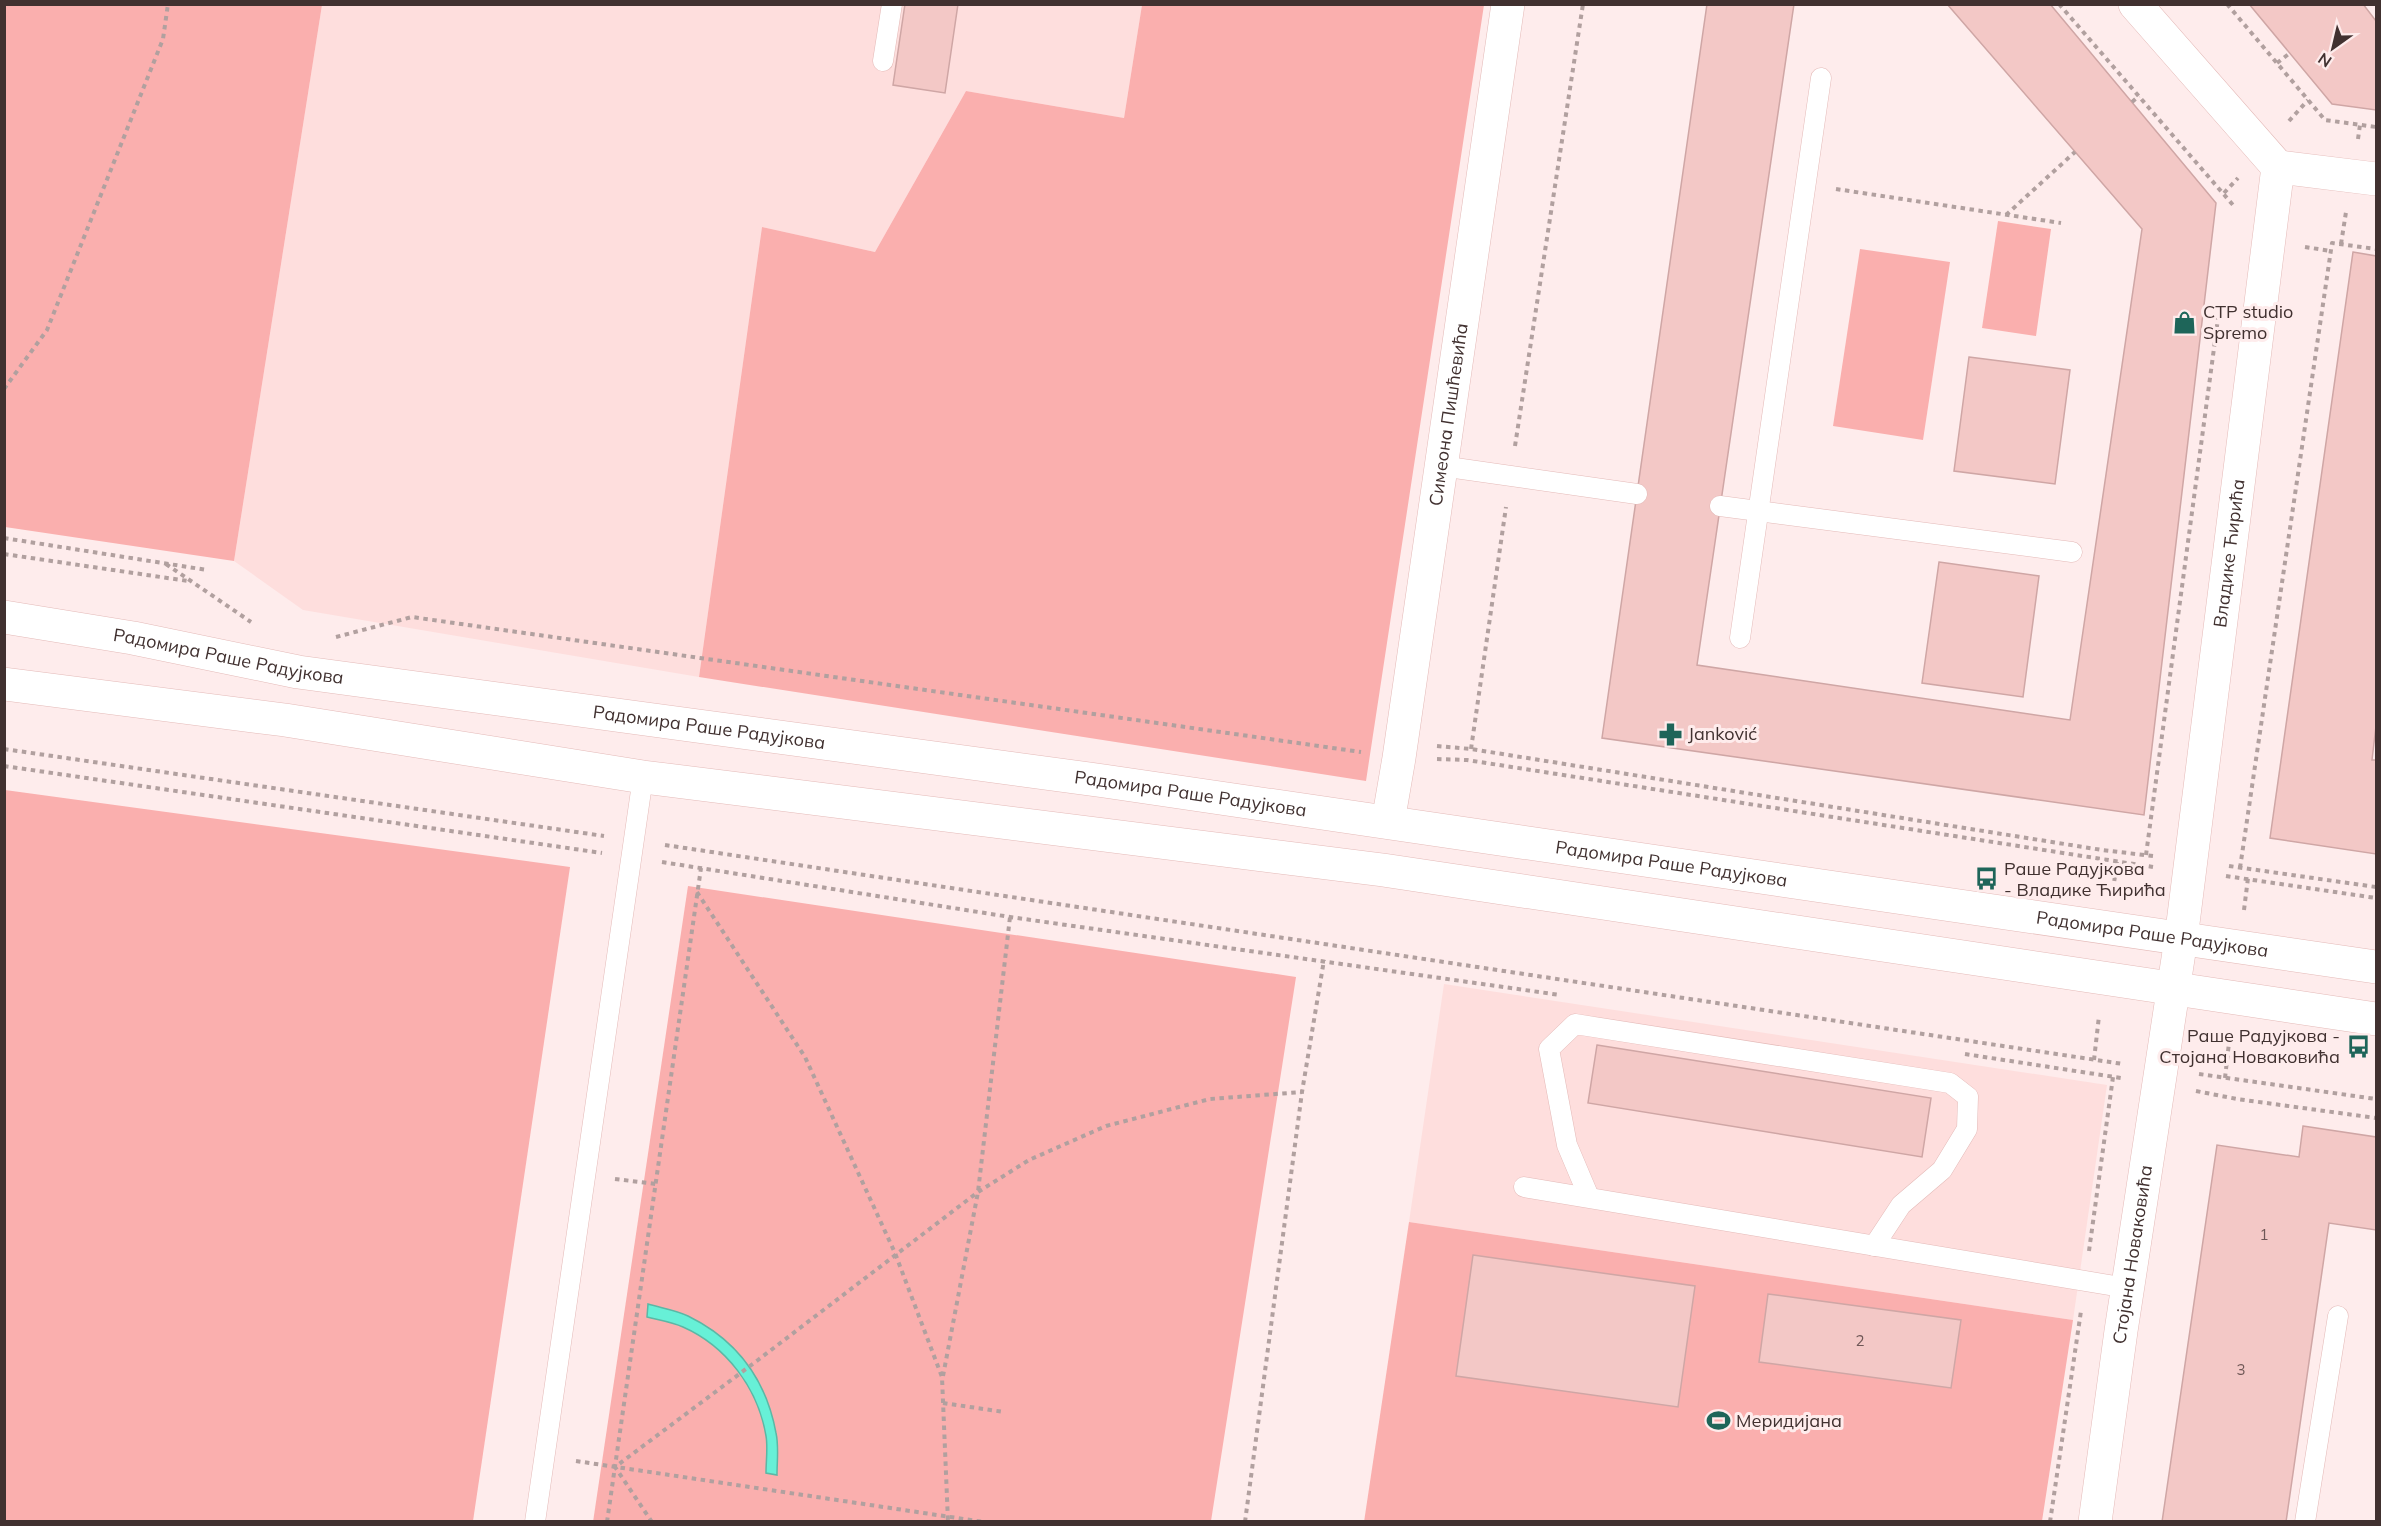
<svg xmlns="http://www.w3.org/2000/svg" width="2381" height="1526" font-family="Mulish,sans-serif">
<style>
.built{fill:#fededd}
.green{fill:#faafae}
.water{fill:#67f0d7;stroke:#5cb7a5;stroke-width:1.5}
.building{fill:#f3c8c6;stroke:#cfa6a5;stroke-width:1.5}
.lines{fill:none;stroke-linecap:round;stroke-linejoin:round}
.service-casing{stroke:#e4bab8;stroke-width:21}
.minor-casing{stroke:#e4bab8;stroke-width:34}
.tertiary-casing{stroke:#e4bab8;stroke-width:34}
.path{stroke:#b1a09f;stroke-width:4;stroke-dasharray:4.5 4.5;stroke-linecap:butt}
.service{stroke:#fff;stroke-width:20}
.minor{stroke:#fff;stroke-width:33}
.tertiary{stroke:#fff;stroke-width:33}
.labels{text-anchor:middle;stroke-width:6;stroke-linejoin:round;paint-order:stroke}
.number-label{font-size:15px;fill:#6e5756}
.poi-label{font-size:18px;fill:#413130;stroke:#feecec;text-anchor:start}
.street-label{font-size:18px;fill:#413130;stroke:#feecec}
</style>
<rect width="100%" height="100%" fill="#feecec"/>
<g class="built">
<polygon points="322,5 1142,5 1124,118 966,91 875,252 762,227 699,677 303,610 234,561"/>
<polygon points="1444,984 2107,1085 2073,1320 1409,1222"/>
</g>
<g class="green">
<polygon points="5,4 322,5 234,561 5,527"/>
<polygon points="1142,5 1484,5 1366,781 699,677 762,227 875,252 966,91 1124,118"/>
<polygon points="1998,221 2051,229 2036,336 1982,328"/>
<polygon points="1860,249 1950,262 1923,440 1833,426"/>
<polygon points="5,790 570,867 473,1521 5,1521"/>
<polygon points="688,886 1296,977 1211,1521 593,1522"/>
<polygon points="1409,1222 2073,1320 2042,1521 1364,1522"/>
</g>
<path class="water" d="M648 1304C661 1308 676 1310 688 1316 737 1340 766 1379 776 1433 779 1446 777 1461 777 1475L766 1473C766 1461 768 1447 766 1436 758 1388 726 1346 683 1327 672 1322 659 1320 647 1317Z"/>
<g class="building">
<polygon points="905,4 958,4 945,93 893,85"/>
<polygon points="1707,4 1794,4 1697,665 2070,720 2142,229 1947,4 2050,4 2216,203 2144,815 1602,738"/>
<polygon points="2249,4 2363,4 2376,21 2376,110 2332,104"/>
<polygon points="2353,252 2376,256 2376,726 2372,760 2376,760 2376,854 2270,838"/>
<polygon points="1969,357 2070,370 2055,484 1954,471"/>
<polygon points="1939,562 2039,576 2023,697 1922,683"/>
<polygon points="1597,1045 1931,1098 1922,1157 1588,1103"/>
<polygon points="2303,1126 2376,1137 2376,1230 2329,1223 2286,1522 2162,1522 2217,1145 2299,1157"/>
<polygon points="1473,1255 1695,1286 1678,1407 1456,1376"/>
<polygon points="1768,1294 1961,1320 1951,1388 1759,1362"/>
</g>
<g class="lines">
<defs>
<g id="service">
<polyline points="883,61 892,4"/>
<polyline points="1441,466 1637,494"/>
<polyline points="1720,506 2072,552"/>
<polyline points="1740,638 1821,78"/>
<polyline points="1524,1187 2127,1288"/>
<polyline points="1589,1197 1567,1145 1549,1049 1575,1024 1950,1083 1968,1097 1967,1129 1942,1170 1901,1205 1874,1246"/>
<polyline points="535,1522 643,777"/>
<polyline points="2305,1522 2338,1316"/>
</g>
<g id="minor">
<polyline points="2135,4 2278,167"/>
<path id="s1" d="M1388 822 1399 758 1508 4"/>
<path id="s2" d="M2095 1522 2121 1331 2181 939 2278 167 2376 179"/>
</g>
<g id="tertiary">
<path id="s3" d="M4 617 133 638 298 672 1104 781 2376 967"/>
<polyline points="4,684 285,720 643,777 1383,870 2376,1019"/>
</g>
</defs>
<use href="#service" class="service-casing"/>
<use href="#minor" class="minor-casing"/>
<use href="#tertiary" class="tertiary-casing"/>
<g class="path">
<polyline points="2059,4 2233,205"/>
<polyline points="2227,4 2325,120 2376,127"/>
<polyline points="2277,63 2290,53"/>
<polyline points="2132,102 2139,96"/>
<polyline points="2289,121 2308,100"/>
<polyline points="2358,139 2360,125"/>
<polyline points="1836,189 2061,223"/>
<polyline points="2224,193 2238,178"/>
<polyline points="2006,215 2075,152"/>
<polyline points="2341,244 2346,212"/>
<polyline points="2305,247 2331,251"/>
<polyline points="4,389 47,330 163,39 168,4"/>
<polyline points="1515,446 1583,4"/>
<polyline points="4,538 207,570"/>
<polyline points="4,554 188,581"/>
<polyline points="166,564 251,622"/>
<polyline points="336,637 412,617 1361,752"/>
<polyline points="1437,746 1471,749 2102,850 2153,856"/>
<polyline points="4,749 604,836"/>
<polyline points="1471,749 1506,507"/>
<polyline points="1437,759 1467,760 2153,867"/>
<polyline points="4,766 602,853"/>
<polyline points="665,845 2123,1064"/>
<polyline points="2146,855 2219,311"/>
<polyline points="662,862 1010,917 1560,995"/>
<polyline points="2229,866 2376,887"/>
<polyline points="2240,868 2332,243 2376,249"/>
<polyline points="2226,876 2376,898"/>
<polyline points="2113,890 2117,862"/>
<polyline points="697,892 805,1057 895,1253 942,1377 948,1522"/>
<polyline points="2244,910 2248,878"/>
<polyline points="1965,1054 2121,1078"/>
<polyline points="2094,1060 2099,1016"/>
<polyline points="2199,1074 2376,1099"/>
<polyline points="2225,1078 2230,1034"/>
<polyline points="2196,1091 2237,1099 2376,1118"/>
<polyline points="615,1179 656,1184"/>
<polyline points="2089,1251 2113,1077"/>
<polyline points="943,1376 978,1192 1010,917"/>
<polyline points="943,1403 1004,1412"/>
<polyline points="576,1461 984,1522"/>
<polyline points="607,1522 701,868"/>
<polyline points="652,1522 615,1467 758,1360 978,1192 1029,1160 1106,1126 1210,1099 1302,1092"/>
<polyline points="1245,1522 1302,1092 1324,960"/>
<polyline points="2050,1522 2081,1311"/>
</g>
<use href="#service" class="service"/>
<use href="#minor" class="minor"/>
<use href="#tertiary" class="tertiary"/>
</g>
<defs>
<symbol id="shop-bare" viewBox="-9 -9 18 18"><path d="M-5-2.5h2.3a2.7 3.5 0 0 1 5.4 0H5L5.5 6h-11ZM-1.5-2.5h3a1.5 2.3 0 0 0-3 0Z" fill="#1e6559" stroke="#feecec" stroke-width="2.5" paint-order="stroke"/></symbol>
<symbol id="pharmacy-bare" viewBox="-9 -9 18 18"><path d="M-2-6h4v4h4v4h-4v4h-4v-4h-4v-4h4Z" fill="#1e6559" stroke="#feecec" stroke-width="2.5" paint-order="stroke"/></symbol>
<symbol id="bus-bare" viewBox="-9 -9 18 18"><path d="M-5-6H5V4H4V6H2V4H-2V6H-4V4H-5ZM-3.5-4V0h7V-4ZM-3.5 1.2v1.5H-2V1.2ZM2 1.2v1.5H3.5V1.2Z" fill="#1e6559" stroke="#feecec" stroke-width="2.5" paint-order="stroke"/></symbol>
<symbol id="stadium-bare" viewBox="-9 -9 18 18"><path d="M0-5a6.5 5 0 1 0 0 10a6.5 5 0 1 0 0-10ZM-3.5-1.8h7v3.6h-7Z" fill="#1e6559" stroke="#feecec" stroke-width="2.5" paint-order="stroke"/></symbol>
</defs>
<g fill-rule="evenodd">
<use href="#shop-bare" x="2168" y="306" width="33" height="33"/>
<use href="#pharmacy-bare" x="1654" y="718" width="33" height="33"/>
<use href="#bus-bare" x="1970" y="862" width="33" height="33"/>
<use href="#bus-bare" x="2342" y="1030" width="33" height="33"/>
<use href="#stadium-bare" x="1702" y="1404" width="33" height="33"/>
</g>
<g class="labels">
<g class="number-label">
<text x="2264" y="1240">1</text>
<text x="1860" y="1346">2</text>
<text x="2241" y="1375">3</text>
</g>
<g class="poi-label">
<text x="2203" y="318">CTP studio<tspan x="2203" dy="21">Spremo</tspan></text>
<text x="1688" y="740">Janković</text>
<text x="2004" y="875">Раше Радујкова<tspan x="2004" dy="21">- Владике Ћирића</tspan></text>
<text x="2340" y="1042" text-anchor="end">Раше Радујкова -<tspan x="2340" dy="21">Стојана Новаковића</tspan></text>
<text x="1736" y="1427">Меридијана</text>
</g>
<g class="street-label">
<text dy="6" stroke="none"><textPath href="#s1" startOffset="412">Симеона Пишћевића</textPath></text>
<text dy="6" stroke="none"><textPath href="#s2" startOffset="978">Владике Ћирића</textPath></text>
<text dy="6" stroke="none"><textPath href="#s3" startOffset="228">Радомира Раше Радујкова</textPath></text>
<text dy="6" stroke="none"><textPath href="#s3" startOffset="714">Радомира Раше Радујкова</textPath></text>
<text dy="6" stroke="none"><textPath href="#s3" startOffset="1200">Радомира Раше Радујкова</textPath></text>
<text dy="6" stroke="none"><textPath href="#s3" startOffset="1686">Радомира Раше Радујкова</textPath></text>
<text dy="6" stroke="none"><textPath href="#s3" startOffset="2172">Радомира Раше Радујкова</textPath></text>
<text dy="6" stroke="none"><textPath href="#s2" startOffset="270">Стојана Новаковића</textPath></text>
</g>
</g>
<rect width="2381" height="1526" fill="none" stroke="#413130" stroke-width="12"/>
<g transform="translate(2333 48) rotate(214)" stroke="#feecec" stroke-width="4.5" paint-order="stroke">
<path d="M0-4.5L10 22L0 15L-10 22Z" fill="#413130"/>
<text y="-9" font-size="16" font-weight="bold" text-anchor="middle" fill="#413130">N</text>
</g>
</svg>
